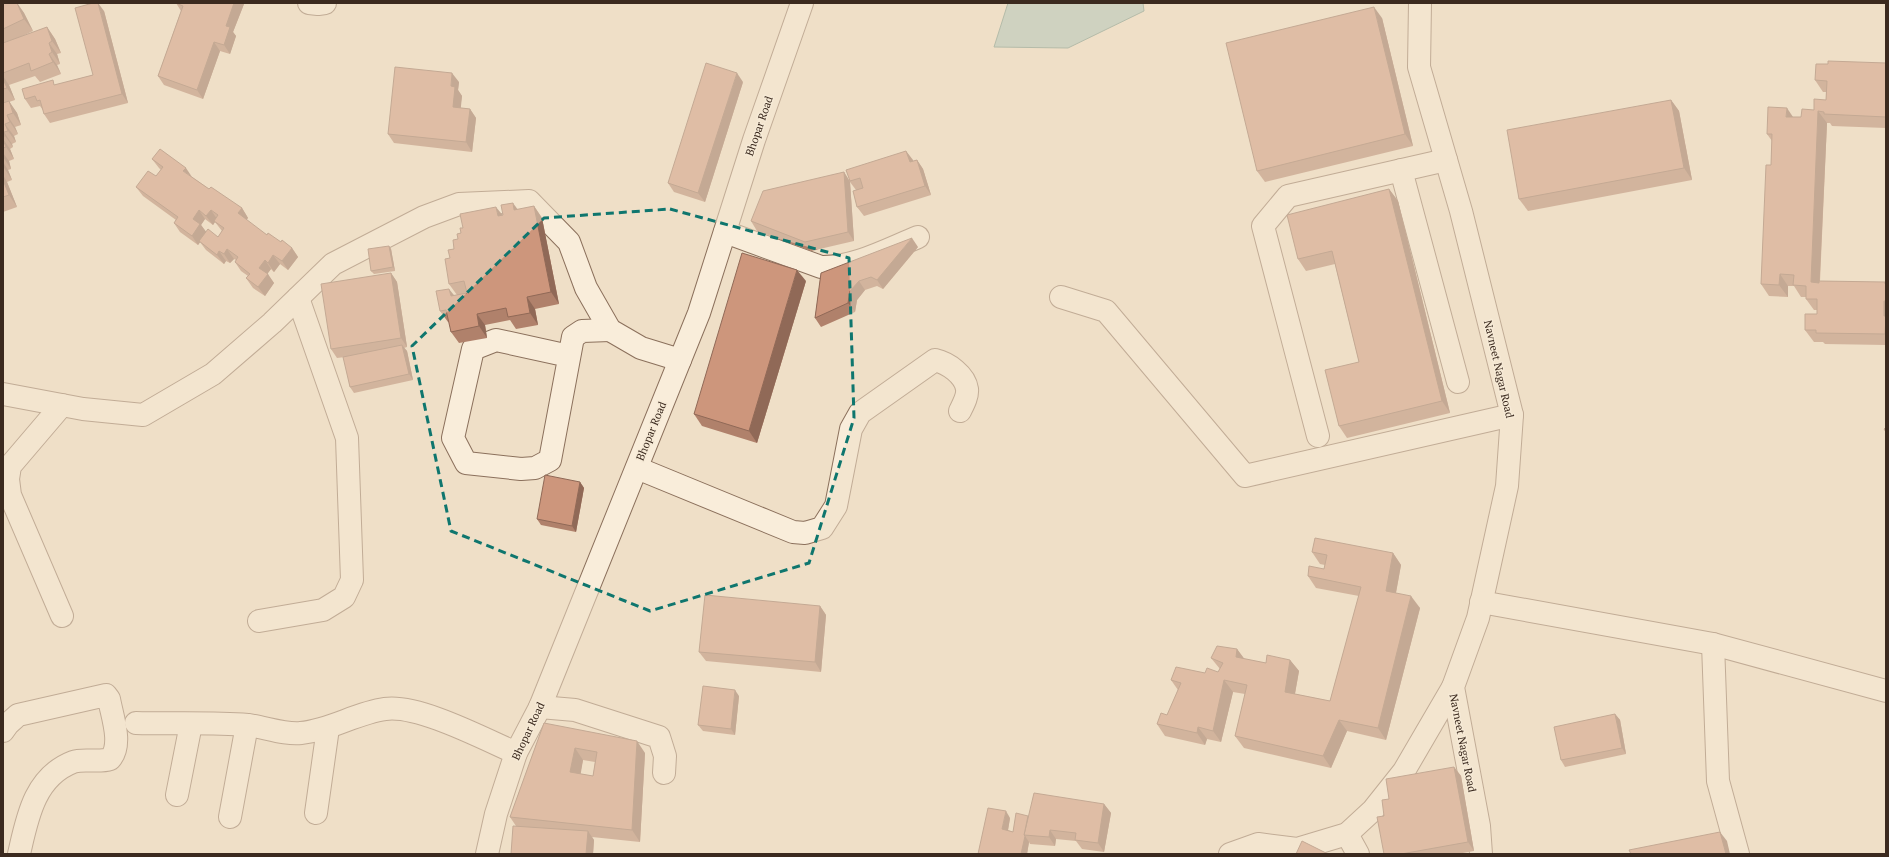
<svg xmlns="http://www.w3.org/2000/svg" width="1889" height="857" font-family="'PT Serif',serif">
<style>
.water{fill:#a8c3b8;stroke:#6e9185}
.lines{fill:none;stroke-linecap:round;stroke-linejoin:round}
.minor-casing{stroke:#8b705c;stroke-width:24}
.minor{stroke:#f9edda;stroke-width:22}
.wall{fill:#b0816b;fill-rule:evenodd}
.shaded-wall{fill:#906957}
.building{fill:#cd967c;stroke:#906957;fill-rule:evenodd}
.marked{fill:none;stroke:#0f766e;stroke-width:3;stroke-dasharray:8 5;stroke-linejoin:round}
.labels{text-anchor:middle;stroke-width:3;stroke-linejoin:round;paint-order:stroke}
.street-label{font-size:11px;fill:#3b2a1f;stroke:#f6ead6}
</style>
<rect width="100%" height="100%" fill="#efdfc7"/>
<polygon class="water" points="1008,3 1143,3 1144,11 1068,48 994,47"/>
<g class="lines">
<defs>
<g id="minor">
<polyline points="309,3 318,4 325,3"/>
<polyline points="1420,3 1419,67 1461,211 1512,415 1507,486 1478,618 1453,687 1479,826 1481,854"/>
<polyline points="1401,170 1458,382"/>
<path d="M725 232 821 267C854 268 888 249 918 237"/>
<polyline points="1061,297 1106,311 1245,476 1512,415"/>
<polyline points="569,356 496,340 473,349 453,438 466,463 521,469 535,468 550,460 573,337 582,331 610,330"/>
<polyline points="3,394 83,409 143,415 213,374 272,323 333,264 424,217 459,204 529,201 569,242 586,288 610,330 641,348 680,360"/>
<polyline points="62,405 10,466 8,479 10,495 62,616"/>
<polyline points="1318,436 1263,226 1288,196 1446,160"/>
<path d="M637 468 793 532 805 533 822 528 836 506 851 429 860 413 935 360C948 363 965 375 967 389 968 396 963 405 960 411"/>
<polyline points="1481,602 1713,644 1886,691"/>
<polyline points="259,621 323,610 344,597 352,580 347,438 298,298"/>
<polyline points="1713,644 1718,781 1738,854"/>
<polyline points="540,707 575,710 659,737 665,756 664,773"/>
<path d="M136 723C173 724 211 722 248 725 264 727 286 735 301 733 331 730 356 713 385 709 418 704 484 739 516 753"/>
<path d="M3 731 8 724 18 715 106 695 109 699C112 716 123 745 110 759 98 763 84 758 73 762 34 777 27 819 19 854"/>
<polyline points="177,795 191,724"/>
<polyline points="316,813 328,728"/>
<polyline points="230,817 247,725"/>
<polyline points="1347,834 1358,854"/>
<polyline points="487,854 496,814 516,753 540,707 699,313 754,140 802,3"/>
<polyline points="1230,854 1258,844 1297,849 1347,834 1373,810 1404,771 1453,687"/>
</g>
</defs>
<use href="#minor" class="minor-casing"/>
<use href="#minor" class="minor"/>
</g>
<g class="wall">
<polygon points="3,3 17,3 24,13 33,31 16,39 47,27 55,39 61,53 57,54 60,64 57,65 61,74 40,82 35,76 9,85 15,100 9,102 17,113 21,125 15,127 18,134 14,136 16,142 12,144 13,147 10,149 14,159 9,161 11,169 8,170 12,180 7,182 17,207 3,212"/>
<polygon points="176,3 243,3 244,4 233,32 236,36 230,54 220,51 203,99 164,85 158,76 181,11"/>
<polygon points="1525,3 1534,3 1533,4"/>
<polygon points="104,11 128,103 50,123 44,114 43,110 40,106 31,108 25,99 56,85 93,75"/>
<polygon points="1382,18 1413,146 1265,182 1257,171"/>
<polygon points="1886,63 1886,128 1832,126 1830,123 1827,123 1820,281 1886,283 1886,345 1825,344 1823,342 1814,342 1805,330 1817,314 1817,310 1814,310 1806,299 1806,297 1801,297 1794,286 1788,286 1788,297 1769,296 1761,284 1771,165 1772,141 1767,134 1793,117 1801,117 1814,110 1826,100 1826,92 1823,92 1815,80"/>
<polygon points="459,82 458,90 462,96 460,108 470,109 476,118 472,152 394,143 388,134"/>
<polygon points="743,82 705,202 674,192 668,183"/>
<polygon points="1671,100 1679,111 1692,180 1528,211 1519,199"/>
<polygon points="906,151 913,161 917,160 923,169 931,195 864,216 857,207 856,190 850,182 854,241 811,251 757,231 751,221 844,172 849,180"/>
<path d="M152 159 192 177 209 189 242 208 248 218 246 220 267 235 292 248 298 257 288 270 280 264 274 272 271 269 267 274 274 283 265 296 253 288 246 278 248 276 241 271 235 262 236 260 234 259 230 263 226 261 224 264 206 250 200 242 198 245 180 232 174 223 176 220 143 196 136 187 156 176 161 170 159 168ZM205 219 213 225 215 222 222 231 218 237 206 232 201 225Z"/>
<polygon points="1389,189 1398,201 1450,413 1347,438 1339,426 1359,362 1335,264 1306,271 1298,259"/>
<polygon points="534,206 542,218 559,304 535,309 538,325 516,329 510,320 485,325 487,338 459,343 451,332 449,322 448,322 440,311 454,296 457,295 449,284 450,258 454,249 458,239 463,228 518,210"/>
<polygon points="389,246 391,249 395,271 374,274 371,271"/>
<polygon points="918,247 883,289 877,286 865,290 857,300 855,312 821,327 815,318 821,273"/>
<polygon points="391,273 397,282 407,347 404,348 407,351 413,380 354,393 350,387 345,357 337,358 331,349"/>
<polygon points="806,281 757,443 702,426 694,414"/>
<polygon points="580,482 584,488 576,532 541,525 537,519"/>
<polygon points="1312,552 1393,553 1401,565 1396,593 1420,608 1386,740 1347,731 1331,768 1244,748 1235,736 1245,694 1233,692 1221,742 1207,739 1205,745 1165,736 1157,724 1167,715 1178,690 1171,680 1205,673 1218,672 1220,669 1211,658 1237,649 1244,659 1266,663 1290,660 1299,671 1295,694 1330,701 1359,596 1316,588 1308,576 1324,569 1325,565 1320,564"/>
<polygon points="820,606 826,615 821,672 706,661 699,652"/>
<polygon points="739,696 735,735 703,731 698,725"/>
<polygon points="1615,714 1620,720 1626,754 1565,767 1561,760"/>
<path d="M544 723 645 753 640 842 592 837 594 840 593 854H511L516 826 510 817ZM583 760 595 762 593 776 580 774Z"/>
<polygon points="1454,767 1461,776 1474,851 1457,854 1384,854 1384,816 1389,799"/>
<polygon points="1104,804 1111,813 1104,852 1082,849 1076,841 1056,839 1055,846 1030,844 1029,842 1027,854 978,854 1010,818 1008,830 1013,832 1028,816"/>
</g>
<g class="shaded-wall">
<polygon points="17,3 24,13 33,31 24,19"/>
<polygon points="98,3 104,11 128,103 122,94"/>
<polygon points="234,3 243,3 244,4 233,32 236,36 230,54 224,45 226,26"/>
<polygon points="1374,7 1382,18 1413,146 1405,134"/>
<polygon points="47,27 55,39 61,53 52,41"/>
<polygon points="214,42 220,51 203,99 197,90"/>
<polygon points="49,43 57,54 60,64 52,52"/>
<polygon points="49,54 57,65 61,74 53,62"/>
<polygon points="452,73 459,82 458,90 462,96 460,116 453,107 451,86"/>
<polygon points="737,73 743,82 705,202 698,193"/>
<polygon points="3,76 9,85 15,100 7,88 3,79"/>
<polygon points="1671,100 1679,111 1692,180 1684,168"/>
<polygon points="9,101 17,113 21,125 13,113"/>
<polygon points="1787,108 1795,120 1786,117"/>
<polygon points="470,109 476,118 472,152 466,142"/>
<polygon points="1818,111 1827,123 1819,294 1811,282"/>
<polygon points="7,115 15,127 18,134 10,122"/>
<polygon points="5,124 14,136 16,142 8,131"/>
<polygon points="4,132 12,144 13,147 5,136"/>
<polygon points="3,139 10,149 14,159 6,147"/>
<polygon points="906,151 913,160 916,171 910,162"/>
<polygon points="3,153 9,161 11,169 3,157"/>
<polygon points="917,160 923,169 931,195 925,186"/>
<polygon points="3,162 8,170 12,180 4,168"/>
<polygon points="186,168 192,177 183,171"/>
<polygon points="844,172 850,182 854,241 848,232"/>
<polygon points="3,175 7,182 17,207 9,195 3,180"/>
<polygon points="1389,189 1398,201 1450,413 1442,401"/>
<polygon points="513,203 521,214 514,210"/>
<polygon points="534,206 542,218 559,304 551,292"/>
<polygon points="496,207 505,218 498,216"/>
<polygon points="242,208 248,218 244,222 238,213"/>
<polygon points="199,210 205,219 201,225 207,233 198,245 192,236 193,219"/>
<polygon points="211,210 217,219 213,225 206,216"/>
<polygon points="912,238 918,247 883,289 877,280"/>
<polygon points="389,246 391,249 395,271 393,267"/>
<polygon points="292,248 298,257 288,270 282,261"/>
<polygon points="227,249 234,259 230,263 224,254"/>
<polygon points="219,251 226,261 224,264 217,255"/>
<polygon points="273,255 280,264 274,272 268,263"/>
<polygon points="265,260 271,269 265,277 259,268"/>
<polygon points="797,270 806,281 757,443 749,431"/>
<polygon points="391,273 397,282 407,347 401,338"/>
<polygon points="268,274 274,283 265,296 258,287"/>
<polygon points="1780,274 1788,286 1788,297 1779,285"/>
<polygon points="859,281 865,290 857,300 855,312 848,303 850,291"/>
<polygon points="449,289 458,300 451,296"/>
<polygon points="527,297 535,309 538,325 530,313"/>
<polygon points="1884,301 1886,304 1886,318 1884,316"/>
<polygon points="477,314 485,325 487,338 479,326"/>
<polygon points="402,345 407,351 413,380 409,374"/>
<polygon points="580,482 584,488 576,532 572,526"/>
<polygon points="1393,553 1401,565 1394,603 1386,591"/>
<polygon points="1411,596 1420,608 1386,740 1378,728"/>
<polygon points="820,606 826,615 821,672 815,662"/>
<polygon points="1237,649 1246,661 1236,657"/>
<polygon points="1290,660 1299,671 1293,704 1285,692"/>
<polygon points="1224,680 1233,692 1221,742 1213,731"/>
<polygon points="735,690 739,696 735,735 731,729"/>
<polygon points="1615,714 1620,720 1626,754 1622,748"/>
<polygon points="1339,720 1347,731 1331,768 1323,756"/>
<polygon points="1198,727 1207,739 1205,745 1197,733"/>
<polygon points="637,741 645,753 640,842 632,830"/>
<polygon points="575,748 583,760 579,784 570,772"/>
<polygon points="1454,767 1461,776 1474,851 1468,842"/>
<polygon points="1104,804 1111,813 1104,852 1098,843"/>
<polygon points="1006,811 1010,818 1007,836 1002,829"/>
<polygon points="1050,830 1056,839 1055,846 1049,837"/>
<polygon points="588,831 594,840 593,854 586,854"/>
<polygon points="1720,832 1727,841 1730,854 1726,854"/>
<polygon points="1025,836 1029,842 1027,854 1021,854"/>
</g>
<g class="building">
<polygon points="3,3 17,3 24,19 3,29"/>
<polygon points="93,3 98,3 122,94 44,114 40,100 37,101 35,96 25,99 22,89 53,80 54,85 93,75 75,8"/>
<polygon points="176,3 234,3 226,26 230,27 224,45 214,42 197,90 158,76 183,6"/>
<polygon points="1374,7 1405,134 1257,171 1226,43"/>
<polygon points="47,27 52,41 49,43 52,52 49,54 53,62 31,71 29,63 3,73 3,43"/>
<polygon points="1828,61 1886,63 1886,117 1824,114 1824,112 1818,111 1811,282 1819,283 1819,281 1885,282 1885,284 1886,284 1886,301 1884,301 1884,316 1886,316 1885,334 1816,333 1816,330 1805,330 1805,314 1817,314 1817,299 1806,299 1806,286 1793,285 1794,275 1780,274 1779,285 1761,284 1766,165 1771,165 1772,134 1767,134 1768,107 1787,108 1786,117 1801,117 1802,109 1814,110 1814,99 1826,100 1827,81 1815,80 1816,64 1828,64"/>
<polygon points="706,63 737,73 698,193 668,183"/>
<polygon points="395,67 452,73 451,86 455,87 453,107 470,109 466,142 388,134"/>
<polygon points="3,79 7,88 3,89"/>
<polygon points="1671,100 1684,168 1519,199 1507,130"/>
<polygon points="9,101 13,113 7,115 10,122 5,124 8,131 4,132 5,136 3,136 3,103"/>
<polygon points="3,140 6,147 3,148"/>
<polygon points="160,149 186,168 183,171 209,189 211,187 242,208 238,213 267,235 268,233 281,242 282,240 292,248 282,261 273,255 268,263 265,260 259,268 268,274 258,287 246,278 250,274 235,262 238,257 227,249 224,254 219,251 217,255 199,241 208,229 218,237 224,228 214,221 218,215 211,210 206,216 199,210 193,219 200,224 192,236 174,223 178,217 136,187 148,171 156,176 163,167 152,159"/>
<polygon points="906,151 910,162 917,160 925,186 857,207 853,191 863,188 860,178 850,181 846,170"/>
<polygon points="844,172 848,232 805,242 751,221 763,191"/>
<polygon points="3,180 9,195 3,197"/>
<polygon points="1389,189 1442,401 1339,426 1325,370 1359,362 1332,251 1298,259 1287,215"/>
<polygon points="513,203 514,210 534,206 551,292 527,297 530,313 508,317 506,308 477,314 479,326 451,332 446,310 440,311 436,291 449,289 451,296 467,293 464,281 449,284 445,259 450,258 448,250 454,249 453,240 458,239 457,234 461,233 460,228 463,228 460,214 496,207 498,216 503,215 501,205"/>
<polygon points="912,238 877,280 871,277 859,281 850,291 848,303 815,318 821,273"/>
<polygon points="389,246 393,267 371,271 368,249"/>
<polygon points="742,253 797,270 749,431 694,414"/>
<polygon points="391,273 401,338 331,349 321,284"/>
<polygon points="402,345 409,374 350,387 343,357"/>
<polygon points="1886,427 1886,432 1884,429"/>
<polygon points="545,475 580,482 572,526 537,519"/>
<polygon points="1315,538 1393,553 1386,591 1411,596 1378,728 1339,720 1323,756 1235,736 1247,685 1224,680 1213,731 1198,727 1197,733 1157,724 1161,713 1167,715 1181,683 1171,680 1176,667 1205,673 1207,668 1218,672 1223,663 1211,658 1217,646 1237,649 1236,657 1266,663 1267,655 1290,660 1285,692 1330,701 1361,587 1308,576 1309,566 1324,569 1327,555 1312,552"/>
<polygon points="705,595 820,606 815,662 699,652"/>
<polygon points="703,686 735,690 731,729 698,725"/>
<polygon points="1615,714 1622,748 1561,760 1554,727"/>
<path d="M544 723 637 741 632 830 510 817ZM575 748 597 752 593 776 570 772Z"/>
<polygon points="1454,767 1468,842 1401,854 1384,854 1377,817 1384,816 1382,800 1389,799 1386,779"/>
<polygon points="1034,793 1104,804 1098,843 1075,840 1076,833 1050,830 1049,837 1024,835"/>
<polygon points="988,808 1006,811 1002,829 1013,832 1016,813 1028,816 1024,835 1025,836 1021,854 978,854"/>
<polygon points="513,826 588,831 586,854 511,854"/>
<polygon points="1720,832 1726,854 1631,854 1629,850"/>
<polygon points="1302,841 1328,854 1296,854"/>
</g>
<path d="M0 0H1889V857H0ZM670 209 849 258 854 418 809 563 650 611 451 531 412 346 544 218Z" fill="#efdfc7" fill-opacity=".55" fill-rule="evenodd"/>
<path class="marked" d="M670 209 849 258 854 418 809 563 650 611 451 531 412 346 544 218Z"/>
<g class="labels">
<g class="street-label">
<text transform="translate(759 126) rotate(-71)" y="4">Bhopar Road</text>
<text transform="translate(1499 369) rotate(77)" y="4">Navneet Nagar Road</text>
<text transform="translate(651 431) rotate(-68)" y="4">Bhopar Road</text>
<text transform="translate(528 731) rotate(-65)" y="4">Bhopar Road</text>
<text transform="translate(1463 743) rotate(79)" y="4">Navneet Nagar Road</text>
</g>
</g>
<rect width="1889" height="857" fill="none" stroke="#3b2a1f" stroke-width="8"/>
</svg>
